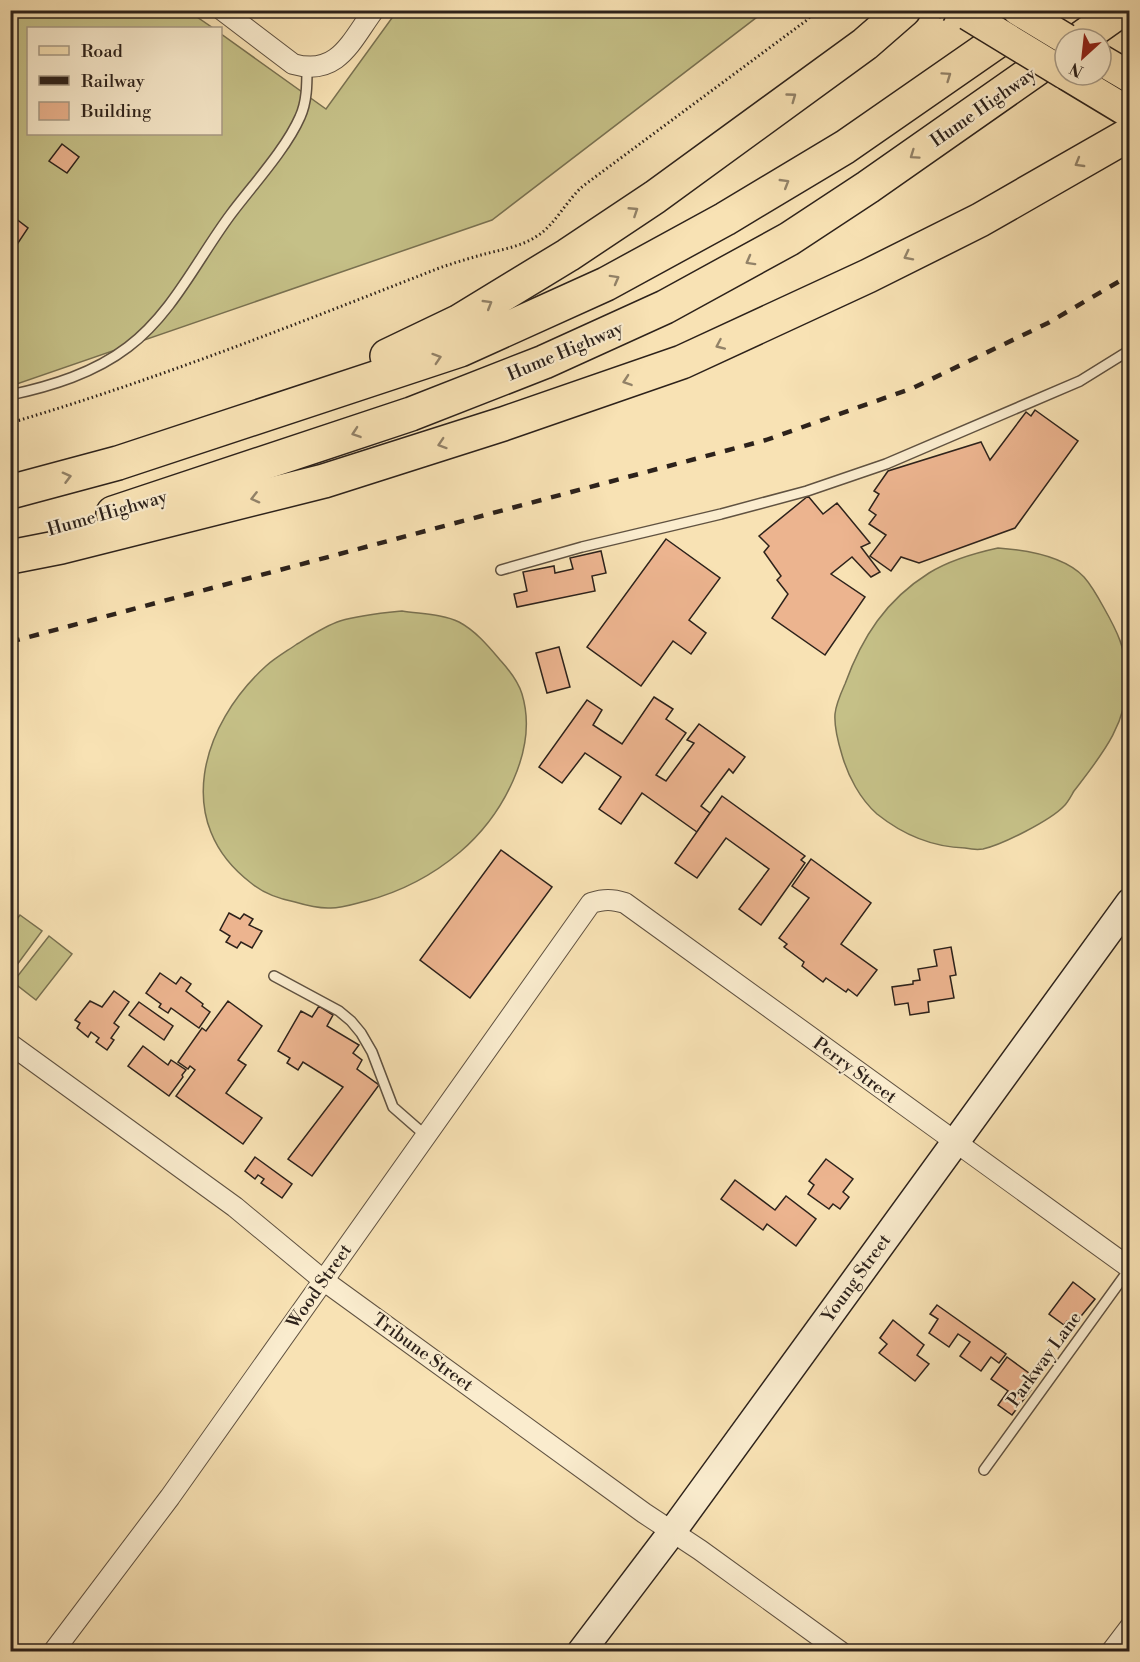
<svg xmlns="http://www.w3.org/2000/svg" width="1140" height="1662" font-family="'Libre Bodoni',serif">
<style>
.grass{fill:#c5c087;stroke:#797151;stroke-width:1.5}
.building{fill:#ecb48f;stroke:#2d221b;stroke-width:1.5}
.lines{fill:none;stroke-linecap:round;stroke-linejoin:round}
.lane-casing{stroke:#605241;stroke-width:12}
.street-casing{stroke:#605241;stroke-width:22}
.secondary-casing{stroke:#2d221b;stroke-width:30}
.primary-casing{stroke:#2d221b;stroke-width:33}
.highway-casing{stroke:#2d221b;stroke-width:36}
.path{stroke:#2d221b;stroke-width:3;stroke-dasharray:1.5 3;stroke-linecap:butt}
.lane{stroke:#faecce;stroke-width:9}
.street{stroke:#faecce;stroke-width:20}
.secondary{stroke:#faecce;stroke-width:27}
.primary{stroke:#f8e2b4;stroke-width:30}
.highway{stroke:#f8e2b4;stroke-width:33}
.rail{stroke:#2d221b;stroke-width:4.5;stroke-dasharray:10 10;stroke-linecap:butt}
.primary-bridge-casing{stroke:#2d221b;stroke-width:33;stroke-linecap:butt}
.primary-bridge{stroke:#f8e2b4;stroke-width:30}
.oneway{stroke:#928268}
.labels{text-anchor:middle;stroke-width:4.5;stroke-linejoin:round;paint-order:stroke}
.street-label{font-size:18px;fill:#2d221b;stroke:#faecce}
</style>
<rect width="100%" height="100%" fill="#f8e2b4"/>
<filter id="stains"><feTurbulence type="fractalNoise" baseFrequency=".00333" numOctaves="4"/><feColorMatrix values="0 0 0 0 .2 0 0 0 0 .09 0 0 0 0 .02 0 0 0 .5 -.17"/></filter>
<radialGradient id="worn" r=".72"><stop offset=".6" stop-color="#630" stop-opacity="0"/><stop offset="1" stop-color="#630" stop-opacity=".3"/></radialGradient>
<g class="grass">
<polygon points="10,11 188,11 213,28 28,28 28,134 220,134 221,34 326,109 397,11 765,11 492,220 11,386"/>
<path d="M998 548C1026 550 1064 556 1084 577 1092 586 1098 597 1104 608 1117 631 1126 649 1127 677 1128 724 1101 756 1074 791 1071 796 1068 802 1064 806 1051 820 1002 845 983 849 977 850 970 849 965 848 932 847 902 834 877 814 860 799 848 776 842 755 838 742 834 728 835 714 836 704 841 693 845 684 862 637 886 600 929 573 950 560 975 553 998 548Z"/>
<path d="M402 611C420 614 443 614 459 622 476 631 489 647 501 661 510 671 518 681 522 694 539 750 502 816 460 852 433 875 400 892 366 901 354 904 340 909 328 908 317 908 305 905 295 902 280 899 263 893 251 883 172 823 201 725 266 666 275 658 287 651 297 644 310 636 325 626 340 621 360 615 382 613 402 611Z"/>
<polygon points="20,915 42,931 11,973 11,927"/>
<polygon points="49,936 72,954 36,1000 13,982"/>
</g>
<g class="building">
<polygon points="62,144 79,157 67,173 49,161"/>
<polygon points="11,215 28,228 16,246 10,242"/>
<polygon points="1035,410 1078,441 1015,528 919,563 901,557 891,571 870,556 886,535 869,524 876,515 869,510 879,494 874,491 888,471 981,442 990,460 1026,412 1031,416"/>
<polygon points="808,496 823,514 837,503 870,543 861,547 880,572 871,577 852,557 831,574 865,597 825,655 772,618 788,594 777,580 781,576 764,552 769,546 759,536"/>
<polygon points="666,539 720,578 689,620 706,633 691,654 673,641 641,686 587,647"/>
<polygon points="601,551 606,573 592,576 595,591 517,607 514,594 527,591 523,572 554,566 555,573 573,569 570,558"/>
<polygon points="559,647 570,687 547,693 536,653"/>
<polygon points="654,697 673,709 666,719 686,733 656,775 666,781 694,743 687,740 699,724 745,757 733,773 729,769 701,806 710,813 697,832 642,793 621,824 599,809 621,777 585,753 562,783 539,767 587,700 602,710 593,725 622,744"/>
<polygon points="722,796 805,856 801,860 805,863 761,925 739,909 769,869 726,838 697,878 675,863"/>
<polygon points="501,850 552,887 470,998 420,960"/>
<polygon points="811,859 871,903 841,944 877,970 857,996 848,989 846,992 826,978 823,982 802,966 804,962 784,947 787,944 779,938 809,898 792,886"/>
<polygon points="229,913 240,919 244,914 253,919 249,925 262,931 252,948 241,942 237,948 226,942 230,936 220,930"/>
<polygon points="951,947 956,975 950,976 954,998 928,1002 929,1012 910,1015 908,1003 895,1005 892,987 913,984 913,981 920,980 918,969 937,966 934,950"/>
<polygon points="160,973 176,984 181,977 191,984 186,991 203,1004 202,1006 210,1012 199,1028 171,1008 168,1013 159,1007 161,1004 146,993"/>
<polygon points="114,991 129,1002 114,1023 119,1027 111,1038 114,1040 107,1050 96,1042 99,1038 91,1032 88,1037 77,1028 80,1023 75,1020 90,1001 102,1007"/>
<polygon points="228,1001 262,1026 238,1060 246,1065 226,1093 262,1118 243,1144 176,1096 195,1070 190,1066 188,1069 178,1062 202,1028 206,1031"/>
<polygon points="139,1002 173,1026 164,1040 129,1015"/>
<polygon points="319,1006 333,1015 327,1026 359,1045 353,1053 362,1060 357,1069 379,1085 312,1176 288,1159 343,1087 303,1062 298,1070 287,1063 290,1058 278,1051 301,1011 312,1017"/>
<polygon points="143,1046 168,1065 171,1060 186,1070 182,1075 183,1077 169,1096 128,1066"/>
<polygon points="255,1157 292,1184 282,1198 261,1183 264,1179 258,1175 255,1179 245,1171"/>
<polygon points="826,1159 853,1179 843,1192 849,1197 840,1209 833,1204 829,1209 808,1194 814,1185 809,1181"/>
<polygon points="735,1180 775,1210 786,1196 816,1219 796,1246 767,1224 763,1230 721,1199"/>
<polygon points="1073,1282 1095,1299 1073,1326 1067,1321 1064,1325 1049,1314"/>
<polygon points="937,1305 1006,1354 999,1363 991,1357 981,1371 960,1356 970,1342 958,1334 949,1347 929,1333 938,1319 930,1314"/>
<polygon points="893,1320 924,1345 917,1355 929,1364 915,1381 879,1353 887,1344 880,1338"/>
<polygon points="1007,1357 1033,1376 1026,1386 1031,1390 1012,1415 998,1405 1008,1391 991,1379"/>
</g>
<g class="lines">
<defs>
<g id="lane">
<path d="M10 395C52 386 94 373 128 347 173 313 198 258 231 214 252 186 286 149 300 117 307 102 307 84 307 68"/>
<polyline points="501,570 582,547 721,514 807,491 886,464 1080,381 1130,350"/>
<polyline points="274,976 339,1011 351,1021 361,1033 372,1052 393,1107 425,1135"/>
<polyline points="984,1470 1130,1268"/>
</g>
<g id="street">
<path d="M222 10 293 64C338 77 351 41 374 10"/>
<polyline points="10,1044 235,1207 323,1280 644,1513 700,1550 841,1652"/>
<path d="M53 1652 170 1497 591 903C604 899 612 899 625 903L1130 1268"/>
<polyline points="1111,1652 1130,1627"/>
</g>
<polyline id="secondary" points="581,1652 672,1532 1130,902"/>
<g id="primary">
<polyline points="1101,60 1130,77"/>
<polyline points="1067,75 1130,113"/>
</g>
<g id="highway">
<polyline points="1080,39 1121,10"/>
<polyline points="387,356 458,322 568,255 655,197 865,44 904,10"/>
<polyline points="10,492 118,463 460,350 606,284 725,219 845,147 1028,20"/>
<polyline points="113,513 411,414 544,362 665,307 789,239 868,187 1065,49"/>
<polyline points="10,557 61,547 324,481 503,424 682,362 868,276 980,220 1130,134"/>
</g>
</defs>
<use href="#lane" class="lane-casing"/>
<use href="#street" class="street-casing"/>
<use href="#secondary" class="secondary-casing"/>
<use href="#primary" class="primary-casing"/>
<use href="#highway" class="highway-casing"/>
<g class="path">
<polyline points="928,10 947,21"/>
<path d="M10 423C153 381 291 326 429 272 446 265 464 260 481 255 499 250 521 247 537 236 555 225 566 201 583 186L807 20 816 10"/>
</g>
<use href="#lane" class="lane"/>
<use href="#street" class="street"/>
<use href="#secondary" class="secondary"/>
<use href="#primary" class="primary"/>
<use href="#highway" class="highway"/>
<polyline class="rail" points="10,642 766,440 913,388 1048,323 1130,275"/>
<defs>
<g id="primary-bridge">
<polyline points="1018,10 1066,39"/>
<polyline points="968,15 1065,74"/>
</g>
</defs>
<use href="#primary-bridge" class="primary-bridge-casing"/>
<use href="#primary-bridge" class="primary-bridge"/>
</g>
<defs><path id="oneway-chevron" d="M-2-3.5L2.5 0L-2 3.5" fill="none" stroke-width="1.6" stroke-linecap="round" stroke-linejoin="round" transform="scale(1.5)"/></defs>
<g class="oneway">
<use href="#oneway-chevron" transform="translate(947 76) rotate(-35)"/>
<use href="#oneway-chevron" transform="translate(792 97) rotate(-36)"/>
<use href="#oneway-chevron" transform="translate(914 155) rotate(145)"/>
<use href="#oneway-chevron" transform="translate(1079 163) rotate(150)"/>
<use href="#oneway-chevron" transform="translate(785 183) rotate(-31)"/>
<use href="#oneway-chevron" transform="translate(634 211) rotate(-33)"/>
<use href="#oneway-chevron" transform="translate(908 256) rotate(153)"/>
<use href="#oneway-chevron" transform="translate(750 261) rotate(151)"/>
<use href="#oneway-chevron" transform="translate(615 279) rotate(-29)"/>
<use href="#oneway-chevron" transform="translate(488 304) rotate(-31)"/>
<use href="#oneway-chevron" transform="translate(720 345) rotate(156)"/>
<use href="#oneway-chevron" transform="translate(437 358) rotate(-18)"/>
<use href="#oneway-chevron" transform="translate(627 381) rotate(161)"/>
<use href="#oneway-chevron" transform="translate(356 433) rotate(161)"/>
<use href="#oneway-chevron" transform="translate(442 444) rotate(162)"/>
<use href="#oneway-chevron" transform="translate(67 477) rotate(-15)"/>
<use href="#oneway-chevron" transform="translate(255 498) rotate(166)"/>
</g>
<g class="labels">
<g class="street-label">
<text transform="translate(983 107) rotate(-35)" y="6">Hume Highway</text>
<text transform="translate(565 351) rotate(-23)" y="6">Hume Highway</text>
<text transform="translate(107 513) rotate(-16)" y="6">Hume Highway</text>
<text transform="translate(855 1070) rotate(36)" y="6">Perry Street</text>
<text transform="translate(856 1278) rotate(-54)" y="6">Young Street</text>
<text transform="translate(319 1286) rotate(-55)" y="6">Wood Street</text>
<text transform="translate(423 1352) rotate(36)" y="6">Tribune Street</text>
<text transform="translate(1044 1359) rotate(-54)" y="6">Parkway Lane</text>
</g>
</g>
<rect width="1140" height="1662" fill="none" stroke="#f8e2b4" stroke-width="36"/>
<rect x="12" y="12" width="1116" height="1638" fill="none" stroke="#2d221b" stroke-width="3"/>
<rect x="18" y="18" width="1104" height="1626" fill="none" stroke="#2d221b" stroke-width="1.5"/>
<rect x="27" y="27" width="195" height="108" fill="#faecce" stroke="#a89b86" stroke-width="1.5"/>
<rect x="39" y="46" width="30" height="9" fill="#f8e2b4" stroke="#a89b86" stroke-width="1.5"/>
<text x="81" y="57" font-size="18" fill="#2d221b">Road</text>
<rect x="39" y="76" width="30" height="9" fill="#2d221b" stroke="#a89b86" stroke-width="1.5"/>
<text x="81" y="87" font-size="18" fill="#2d221b">Railway</text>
<rect x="39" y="102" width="30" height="18" fill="#ecb48f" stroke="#a89b86" stroke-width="1.5"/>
<text x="81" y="117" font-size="18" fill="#2d221b">Building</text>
<g transform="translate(1083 57) rotate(207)"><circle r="28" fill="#faecce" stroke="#a89b86" stroke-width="1.5"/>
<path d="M0-4.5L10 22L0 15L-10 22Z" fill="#8f2418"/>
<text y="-9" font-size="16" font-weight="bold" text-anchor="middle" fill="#2d221b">N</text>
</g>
<rect width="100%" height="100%" filter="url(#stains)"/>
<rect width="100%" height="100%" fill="url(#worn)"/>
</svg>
